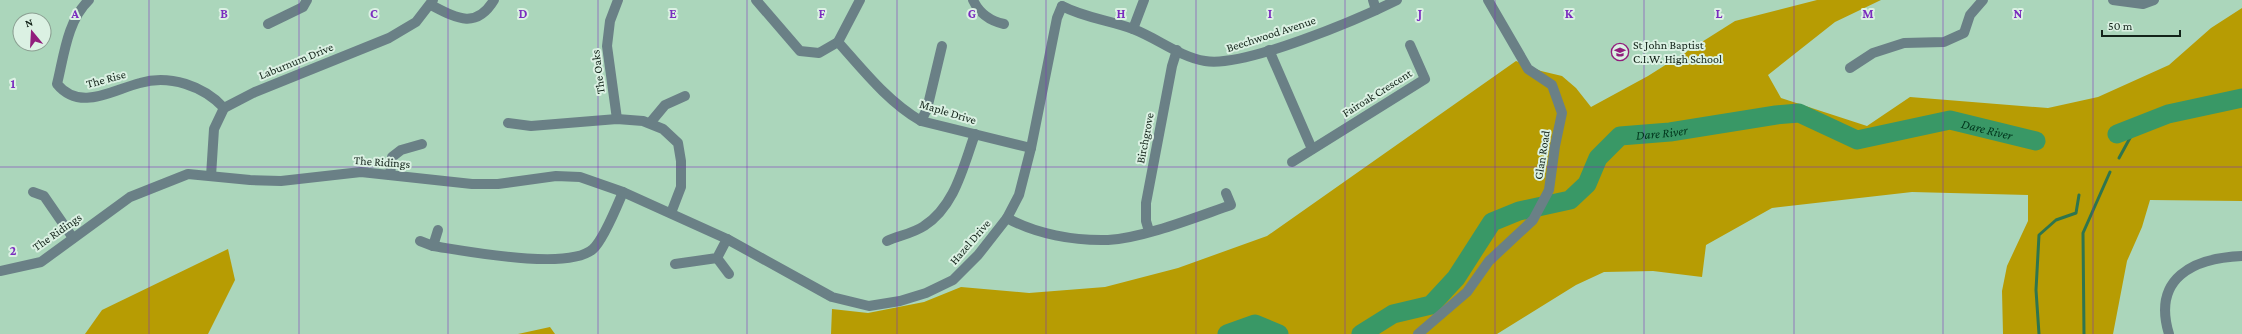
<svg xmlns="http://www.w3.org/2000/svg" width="2242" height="334" font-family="'Crimson Pro',serif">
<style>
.green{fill:#b79c03}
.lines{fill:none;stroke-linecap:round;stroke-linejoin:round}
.stream{stroke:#2e754f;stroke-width:3}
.river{stroke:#399866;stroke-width:19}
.minor{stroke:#6a8086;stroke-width:10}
.grid{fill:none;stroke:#7b2cbf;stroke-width:1;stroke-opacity:0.55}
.labels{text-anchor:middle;stroke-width:4;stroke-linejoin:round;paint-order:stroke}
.street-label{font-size:12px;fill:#132319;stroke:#dbf1e3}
.poi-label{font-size:12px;fill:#132319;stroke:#dbf1e3;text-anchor:start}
.water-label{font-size:13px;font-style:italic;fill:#00351c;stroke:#dbf1e3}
.grid-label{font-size:13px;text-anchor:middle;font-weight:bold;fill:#7b2cbf;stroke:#dbf1e3;stroke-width:4;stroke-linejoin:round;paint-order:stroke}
</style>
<rect width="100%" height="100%" fill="#abd6bb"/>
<g class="green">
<polygon points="1817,0 1881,0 1835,22 1768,75 1781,98 1867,126 1910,97 2048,108 2098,97 2169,65 2211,28 2242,8 2242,201 2150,200 2142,227 2127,261 2113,334 2003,334 2002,291 2007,266 2028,221 2028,195 1912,192 1772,208 1706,245 1702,277 1653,271 1604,272 1576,285 1497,334 831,334 832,309 868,313 924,302 961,287 1029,293 1105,287 1178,268 1267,236 1516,61 1541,71 1562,76 1576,88 1591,107 1648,76 1735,21"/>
<polygon points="228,249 235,280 208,334 85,334 102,310"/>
<polygon points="550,327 555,334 518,334"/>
</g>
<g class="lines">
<g class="stream">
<polyline points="2119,158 2136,127"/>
<polyline points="1270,330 1271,334"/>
<polyline points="2039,334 2036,290 2039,235 2056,220 2076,213 2079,195"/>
<polyline points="2084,334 2083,233 2110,172"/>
</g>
<g class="river">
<polyline points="2117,134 2168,114 2242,98"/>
<polyline points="1227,334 1255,324 1279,334"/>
<path id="s1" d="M1361 334 1393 314 1431 305 1456 278 1492 222 1519 211 1570 200 1587 184 1598 158 1620 136 1670 132 1776 115 1799 113 1857 140 1950 120 2036 141"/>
</g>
<g class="minor">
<path d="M89 0C67 21 64 56 57 84 80 112 112 90 140 83 169 74 204 86 224 108"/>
<polyline points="756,0 800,51 819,53 838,42 860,0"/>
<path d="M973 0C979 13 990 21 1004 24"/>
<polyline points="1373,0 1376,10"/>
<polyline points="2113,0 2143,4 2154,0"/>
<path d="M431 5C456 18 476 30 494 0"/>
<path d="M1062 6C1085 18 1109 20 1133 29 1157 38 1180 57 1205 61 1244 68 1359 19 1397 0"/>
<polyline points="268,24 303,7 307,0"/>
<polyline points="1133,29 1144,0"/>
<path d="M838 42C863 70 888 102 921 121L1031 148"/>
<polyline points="1269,50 1312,149"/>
<polyline points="1850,68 1873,53 1904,43 1944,42 1964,33 1970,15 1983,0"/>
<polyline points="617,119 607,46 610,21 618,0"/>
<polyline points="921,121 927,109 942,46"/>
<polyline points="508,123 531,126 617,119 643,121 663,129 678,143 681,161 681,187 671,213"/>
<polyline points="650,123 665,105 685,96"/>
<polyline points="1292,162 1425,79 1410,45"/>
<polyline points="390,175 392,157 401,150 422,144"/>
<polyline points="211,176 214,129 224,108 255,92 389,38 416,22 433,0"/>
<polyline points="33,192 44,196 73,238"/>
<path d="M1007 218C1036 234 1074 241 1108 240 1144 238 1196 217 1231 205L1226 193"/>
<polyline points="1149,231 1146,221 1146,203 1172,66 1177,50"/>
<path d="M420 241 433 246C466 251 569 271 593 249 604 239 617 206 623 192"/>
<path d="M887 241C898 236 914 233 924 226 955 206 963 167 975 134"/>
<polyline points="433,246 438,230"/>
<polyline points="717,258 729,274"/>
<polyline points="675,264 717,258 727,239"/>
<polyline points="0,271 41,262 130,197 188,174 250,180 281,181 361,172 472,184 498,184 556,176 580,177 623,192 727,239 832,297 869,306 900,301 926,293 953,280 978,255 1007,218 1019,195 1031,148 1057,18 1062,6"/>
<polyline points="1418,334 1467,292 1489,261 1533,220 1549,190 1555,146 1562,113 1552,85 1528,69 1488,0"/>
<path d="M2169 334C2152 278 2193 258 2242 256"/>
</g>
</g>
<path class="grid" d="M149 0V334M299 0V334M448 0V334M598 0V334M747 0V334M897 0V334M1046 0V334M1196 0V334M1345 0V334M1495 0V334M1644 0V334M1794 0V334M1943 0V334M2093 0V334M0 167H2242"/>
<defs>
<symbol id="school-ring" viewBox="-11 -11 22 22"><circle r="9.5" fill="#dbf1e3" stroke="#911d7c" stroke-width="1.5"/><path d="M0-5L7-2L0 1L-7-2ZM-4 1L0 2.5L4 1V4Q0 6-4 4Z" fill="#911d7c"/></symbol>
</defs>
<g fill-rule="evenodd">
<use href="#school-ring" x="1610" y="42" width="20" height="20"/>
</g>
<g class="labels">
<g class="street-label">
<text transform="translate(1271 34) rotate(-18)" y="4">Beechwood Avenue</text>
<text transform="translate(296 61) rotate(-22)" y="4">Laburnum Drive</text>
<text transform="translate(598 72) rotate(-97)" y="4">The Oaks</text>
<text transform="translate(106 79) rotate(-15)" y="4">The Rise</text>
<text transform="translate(1377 93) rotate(-32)" y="4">Fairoak Crescent</text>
<text transform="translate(948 112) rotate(17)" y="4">Maple Drive</text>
<text transform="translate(1145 138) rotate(-79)" y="4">Birchgrove</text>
<text transform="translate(1542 155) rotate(-81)" y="4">Glan Road</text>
<text transform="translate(382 162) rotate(4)" y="4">The Ridings</text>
<text transform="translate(57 232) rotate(-35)" y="4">The Ridings</text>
<text transform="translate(970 242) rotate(-49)" y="4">Hazel Drive</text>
</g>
<g class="poi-label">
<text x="1633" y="49">St John Baptist<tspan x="1633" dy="14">C.I.W. High School</tspan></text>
</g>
<g class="water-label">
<text dy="5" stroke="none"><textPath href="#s1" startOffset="722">Dare River</textPath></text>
<text dy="5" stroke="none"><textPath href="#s1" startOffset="386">Dare River</textPath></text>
</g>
</g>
<g class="grid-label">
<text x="75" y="18">A</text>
<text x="224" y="18">B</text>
<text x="374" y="18">C</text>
<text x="523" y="18">D</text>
<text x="673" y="18">E</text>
<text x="822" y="18">F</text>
<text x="972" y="18">G</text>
<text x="1121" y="18">H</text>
<text x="1270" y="18">I</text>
<text x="1420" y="18">J</text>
<text x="1569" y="18">K</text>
<text x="1719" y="18">L</text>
<text x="1868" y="18">M</text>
<text x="2018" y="18">N</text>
<text x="13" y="88">1</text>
<text x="13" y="255">2</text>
</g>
<g transform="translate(32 32) rotate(342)"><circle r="19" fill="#dbf1e3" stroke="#8b9f92"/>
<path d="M0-3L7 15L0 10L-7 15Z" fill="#911d7c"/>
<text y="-6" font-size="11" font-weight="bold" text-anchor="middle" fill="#132319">N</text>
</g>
<path d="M2102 30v6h78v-6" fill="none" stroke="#132319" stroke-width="2"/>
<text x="2108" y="30" font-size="12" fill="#132319" stroke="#dbf1e3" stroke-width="3" paint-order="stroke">50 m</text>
</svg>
